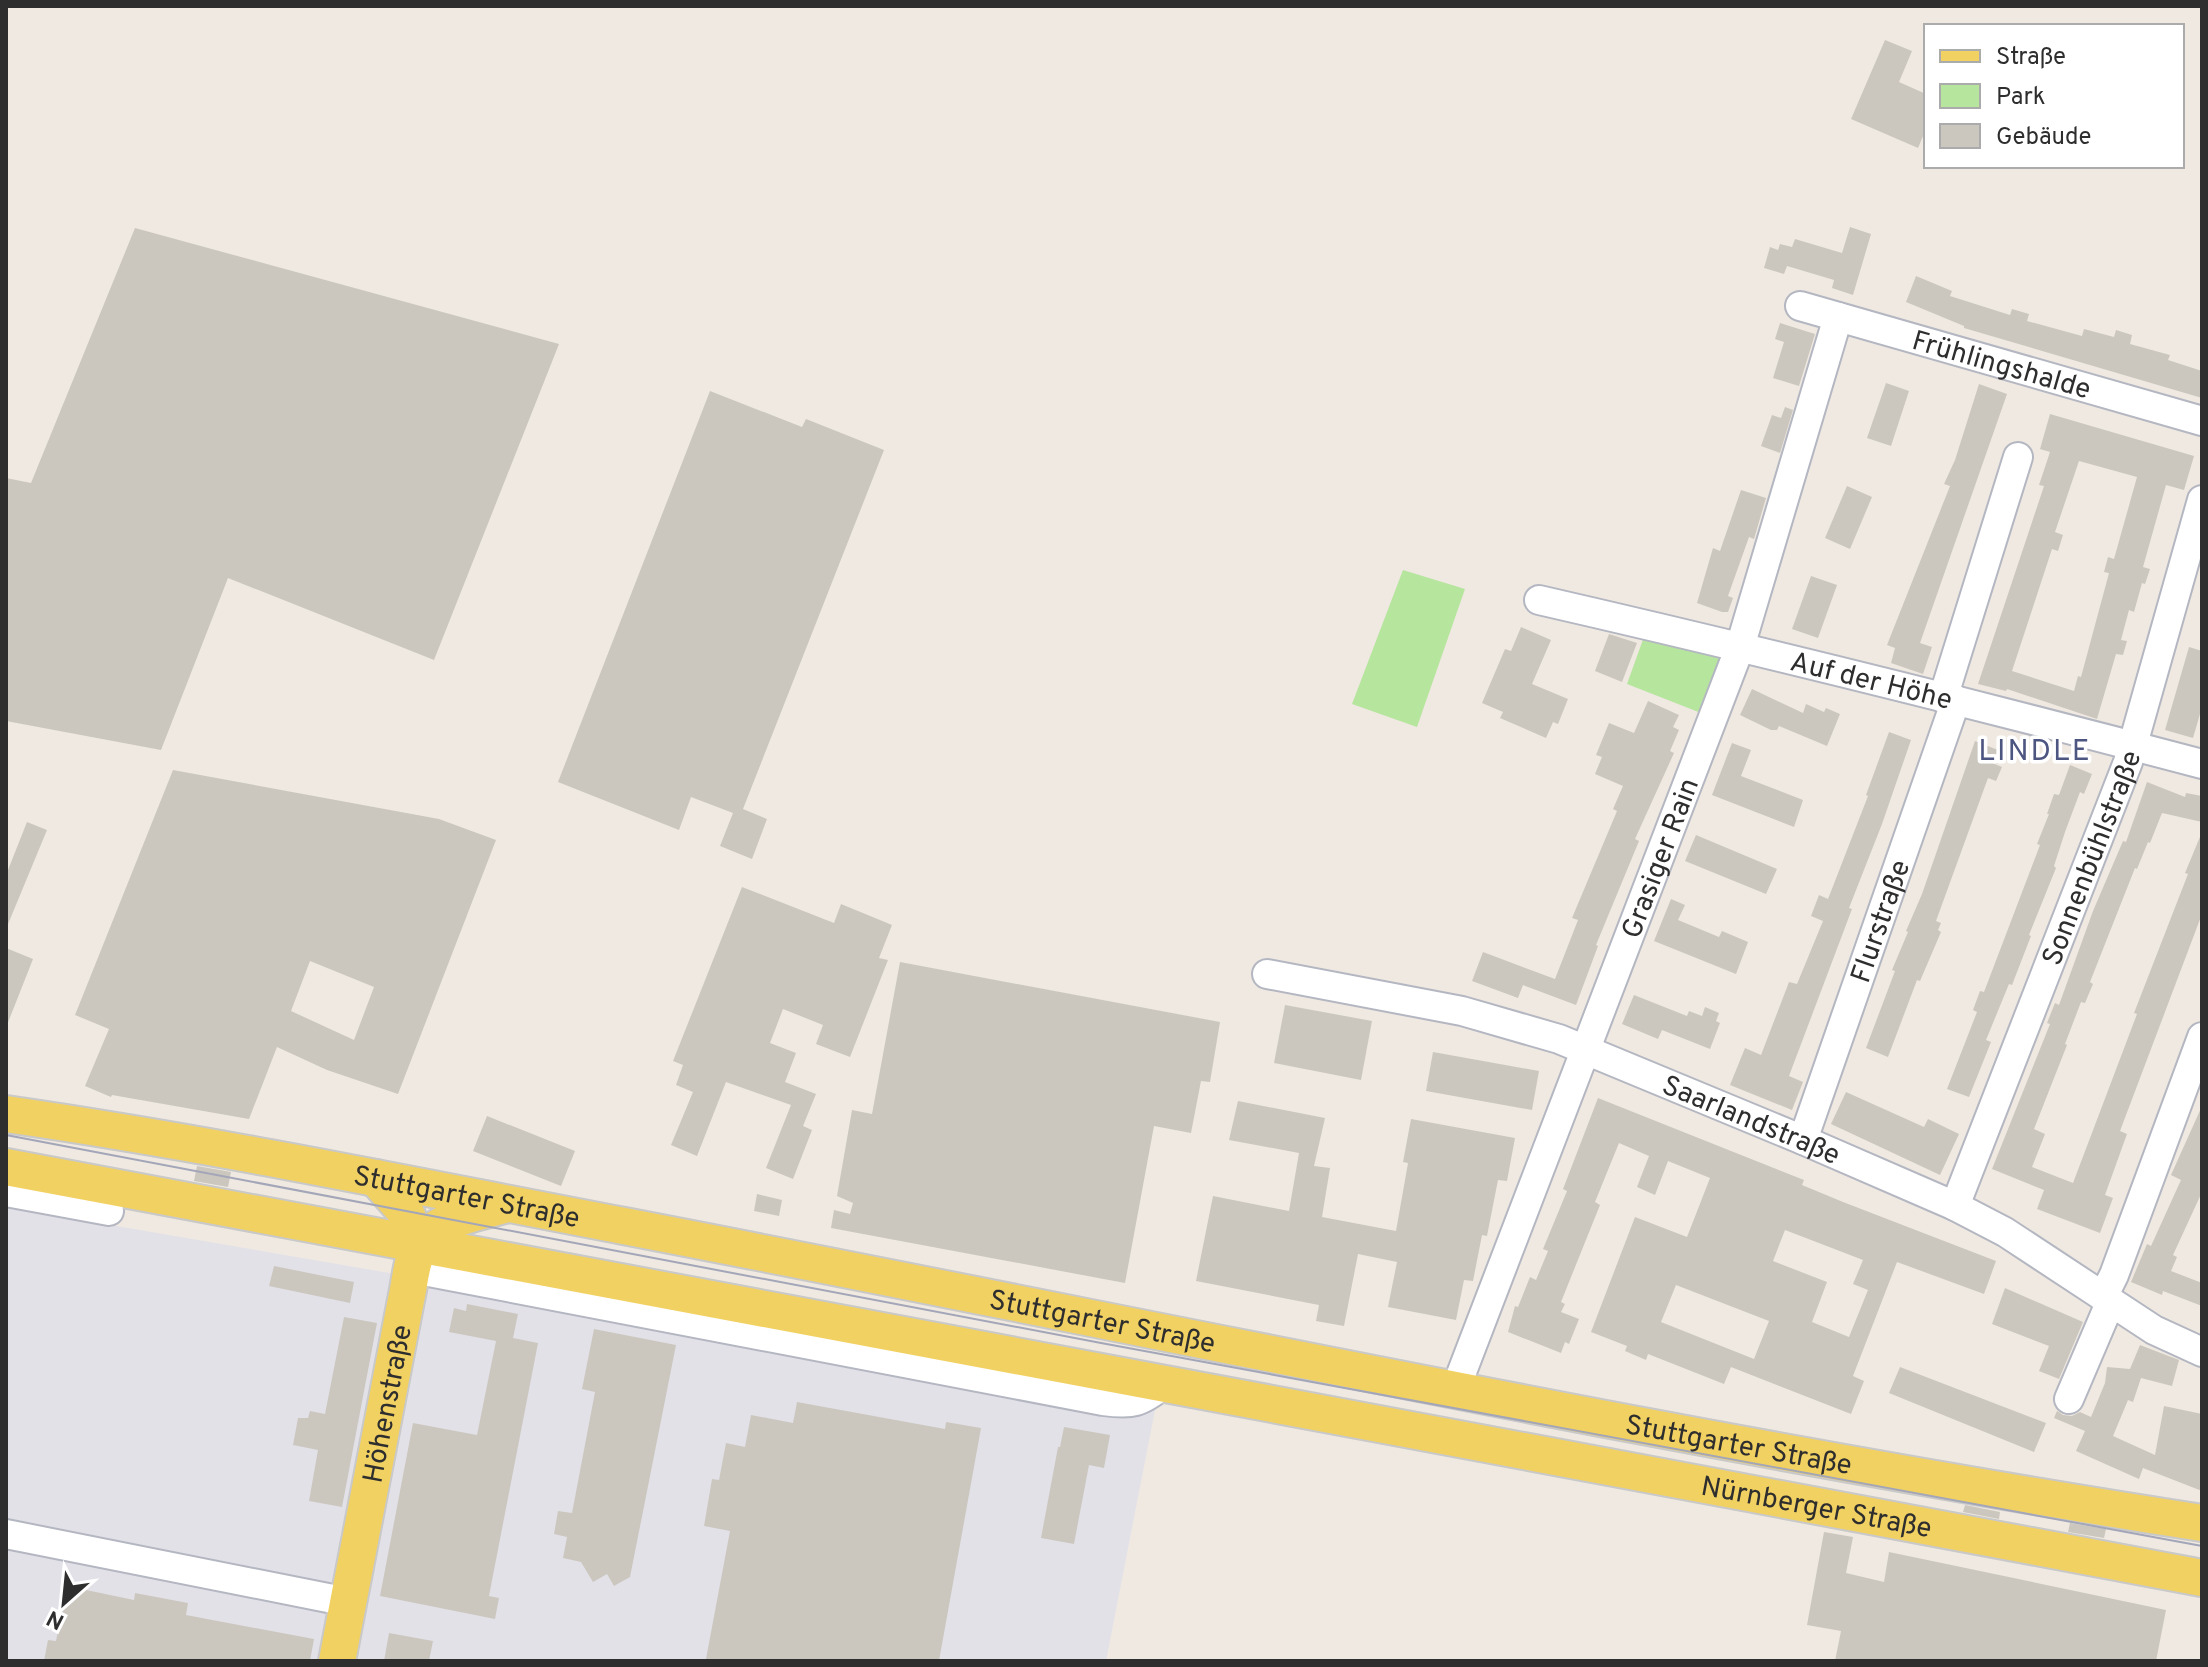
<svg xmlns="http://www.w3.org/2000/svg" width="2208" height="1667" font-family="Overpass,sans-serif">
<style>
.industrial{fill:#e3e1e8}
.green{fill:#b6e59e}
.building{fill:#cbc7bf;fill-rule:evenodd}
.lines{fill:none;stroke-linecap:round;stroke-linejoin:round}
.minor-casing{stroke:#b4b7c1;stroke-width:32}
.major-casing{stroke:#c9c9c9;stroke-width:40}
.minor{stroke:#fff;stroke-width:28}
.major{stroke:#f2d163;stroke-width:36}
.tram{stroke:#a3a6b8;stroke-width:2}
.labels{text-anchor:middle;stroke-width:7;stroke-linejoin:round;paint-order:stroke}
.street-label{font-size:28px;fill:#2e2e2e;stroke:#fff}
.neighbourhood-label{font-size:30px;letter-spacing:2px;fill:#4d5680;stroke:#fff}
</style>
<rect width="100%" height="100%" fill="#efe9e1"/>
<polygon class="industrial" points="6,1207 1156,1405 1106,1661 6,1661"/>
<g class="green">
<polygon points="1403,570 1465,589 1417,727 1352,704"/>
<polygon points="1645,634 1722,651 1701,713 1627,684"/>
</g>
<g class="building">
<polygon points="1885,40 1912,51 1899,82 1926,94 1926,129 1918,148 1851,119"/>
<polygon points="1850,227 1871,234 1853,295 1832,288 1834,280 1787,266 1784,274 1764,268 1770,247 1778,250 1780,244 1792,247 1795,239 1842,253"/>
<polygon points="135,228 559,344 434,660 228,578 161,750 6,721 6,478 31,483"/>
<polygon points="1916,276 1952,291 1950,296 2010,315 2012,309 2029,314 2027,321 2082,336 2084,329 2114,337 2116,330 2132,335 2130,344 2170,355 2168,360 2202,371 2202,398 1964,328 1964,326 1906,302"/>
<polygon points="1780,323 1815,334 1799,386 1773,378 1784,342 1775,339"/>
<polygon points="1886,383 1909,391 1891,446 1867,438"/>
<polygon points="1979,384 2007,394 1920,643 1932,647 1923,674 1891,663 1895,648 1887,645 1950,486 1944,484 1955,460"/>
<polygon points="710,391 802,427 806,419 884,450 743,809 767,819 752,859 720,846 733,813 691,797 679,830 558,782"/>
<polygon points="1785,407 1793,410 1780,453 1761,446 1772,415 1781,418"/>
<path d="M2050 414 2194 456 2184 490 2166 485 2143 567 2150 569 2145 584 2142 583 2134 612 2129 610 2121 640 2127 641 2123 655 2116 654 2097 719 2007 689 2006 691 1978 684 2044 486 2039 485 2050 452 2040 449ZM2079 461 2137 477 2114 559 2108 557 2104 572 2109 573 2081 677 2078 676 2074 691 2012 671 2052 549 2058 551 2063 535 2055 532Z"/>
<polygon points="1847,486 1872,497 1850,549 1825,538"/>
<polygon points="1741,490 1766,498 1754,539 1749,537 1728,596 1733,598 1728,612 1722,612 1697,603 1713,548 1720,551"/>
<polygon points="1811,576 1837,585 1818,638 1792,629"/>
<polygon points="1521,627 1551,640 1532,684 1568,699 1558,724 1553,722 1546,738 1500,718 1503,712 1482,703 1505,649 1511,651"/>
<polygon points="1609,634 1637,643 1622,682 1595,671"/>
<polygon points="2189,647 2202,651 2202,707 2193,738 2165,730"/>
<polygon points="1752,689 1803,713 1806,704 1824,712 1826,708 1840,714 1827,746 1779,726 1777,730 1771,730 1740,715"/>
<polygon points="1648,701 1679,715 1673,727 1679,730 1670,751 1674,753 1635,839 1639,841 1596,945 1598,946 1576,1005 1523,985 1518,998 1472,981 1483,952 1555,979 1578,920 1572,918 1617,811 1613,809 1623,786 1595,774 1602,757 1596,755 1609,723 1634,733"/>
<polygon points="1889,732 1911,740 1882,824 1849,908 1852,909 1789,1076 1803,1082 1792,1110 1730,1085 1745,1048 1761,1055 1789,982 1797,984 1823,921 1811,916 1819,895 1828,899 1868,796 1866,795"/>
<polygon points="1975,741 1998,750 1992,763 2002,767 1996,781 1988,778 1936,921 1941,923 1938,930 1941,932 1920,981 1917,980 1888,1057 1866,1048 1895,971 1892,970 1908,932 1906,931 1922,894"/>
<polygon points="1732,743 1751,750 1741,776 1803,800 1794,827 1712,795"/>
<polygon points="2070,765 2092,774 2084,794 2080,792 2065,832 2054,866 2056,868 2029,935 2031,936 2012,985 2009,984 1986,1040 1991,1042 1969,1097 1947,1089 1977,1012 1973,1010 1980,991 1984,992 2040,845 2037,844 2049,814 2047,814 2054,794 2059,795"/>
<path d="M173 770 439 819 496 840 398 1094 327 1070 277 1047 249 1119 112 1095 111 1097 85 1086 109 1029 75 1015ZM310 961 374 987 354 1040 291 1011Z"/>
<polygon points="2147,782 2185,797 2186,793 2202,796 2202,822 2162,813 2150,843 2148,842 2137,869 2135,868 2090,982 2093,984 2085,1003 2081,1002 2065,1044 2067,1045 2034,1129 2045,1134 2032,1167 2073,1183 2137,1014 2134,1013 2188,874 2185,873 2202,832 2202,914 2120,1131 2127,1134 2105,1195 2113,1198 2100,1233 2037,1209 2044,1190 1992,1169 2050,1024 2047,1023 2055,1003 2059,1005 2093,911 2123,841 2126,842"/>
<polygon points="27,822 47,830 6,929 6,875"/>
<polygon points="1696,835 1777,869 1766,894 1685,861"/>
<polygon points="742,887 834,923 841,904 892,925 879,958 888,960 850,1057 816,1044 823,1025 783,1009 770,1043 796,1053 785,1082 816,1094 803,1126 812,1130 793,1179 766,1168 791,1105 726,1082 697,1156 671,1145 693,1092 676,1085 683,1065 673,1061"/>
<polygon points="1671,899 1685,905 1678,920 1719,937 1722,931 1748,942 1736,974 1654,941"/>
<polygon points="6,948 33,959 7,1025 6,1025"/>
<polygon points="900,962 1220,1022 1210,1082 1201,1081 1191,1133 1154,1126 1125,1283 831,1228 834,1210 850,1214 853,1203 837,1196 852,1110 872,1114"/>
<polygon points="1634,995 1687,1016 1689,1011 1702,1016 1705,1007 1719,1013 1716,1021 1720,1023 1710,1049 1662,1030 1658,1039 1622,1024"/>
<polygon points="1285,1005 1372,1021 1361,1080 1274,1063"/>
<polygon points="1433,1052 1539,1071 1532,1110 1426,1091"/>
<polygon points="1846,1092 1924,1127 1928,1119 1959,1134 1940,1175 1831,1124"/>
<path d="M1598 1098 1804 1180 1802 1185 1843 1202 1996 1261 1984 1294 1897 1262 1853 1376 1864 1381 1851 1414 1731 1367 1724 1384 1648 1354 1646 1360 1625 1351 1627 1346 1591 1332 1635 1217 1687 1237 1710 1178 1668 1161 1655 1195 1637 1187 1649 1156 1619 1143 1595 1202 1600 1205 1561 1302 1565 1304 1561 1312 1579 1319 1569 1344 1565 1342 1561 1353 1508 1332 1515 1306 1518 1307 1530 1277 1536 1280 1548 1251 1543 1249 1567 1191 1563 1189ZM1785 1230 1863 1260 1853 1284 1868 1290 1849 1337 1812 1322 1827 1282 1773 1261ZM1676 1285 1769 1321 1754 1359 1661 1322Z"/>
<polygon points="1238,1101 1325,1118 1314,1166 1330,1168 1322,1217 1396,1231 1408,1163 1403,1162 1411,1119 1515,1138 1507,1181 1498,1180 1487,1236 1482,1235 1473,1281 1464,1280 1456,1320 1388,1307 1397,1262 1358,1254 1344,1326 1316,1321 1319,1305 1196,1281 1213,1196 1289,1211 1299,1153 1229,1140"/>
<polygon points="2202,1106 2202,1192 2173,1255 2177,1257 2171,1271 2202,1283 2202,1306 2163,1291 2162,1295 2131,1282 2147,1244 2151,1246 2181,1180 2171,1175"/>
<polygon points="487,1116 575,1151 561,1186 473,1151"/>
<polygon points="197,1166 231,1172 228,1187 194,1181"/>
<polygon points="757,1194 782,1200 779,1216 754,1211"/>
<polygon points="274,1266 354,1282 350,1303 269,1286"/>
<polygon points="2005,1288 2083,1322 2059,1379 2039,1371 2049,1346 1992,1324"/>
<polygon points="467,1304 518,1314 513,1338 538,1343 489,1596 499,1598 495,1619 380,1596 413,1423 477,1435 496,1341 449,1332 454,1308 466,1311"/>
<polygon points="344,1317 377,1323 342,1507 309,1501 318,1450 293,1445 298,1418 308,1418 310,1411 325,1414"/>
<polygon points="594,1329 676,1345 630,1577 614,1586 607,1574 593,1582 581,1562 563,1558 567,1537 554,1534 558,1511 572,1513 595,1392 582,1389"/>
<polygon points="2140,1345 2179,1360 2172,1386 2141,1378 2133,1402 2128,1400 2113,1436 2155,1455 2164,1406 2202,1414 2202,1491 2143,1468 2139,1479 2076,1451 2085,1431 2054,1418 2057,1411 2063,1415 2072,1416 2080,1412 2091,1417 2105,1383 2107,1367 2130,1369"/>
<polygon points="1900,1367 2046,1423 2034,1452 1889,1393"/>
<polygon points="797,1402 945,1429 946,1422 981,1428 939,1661 706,1659 730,1531 704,1526 712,1479 719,1480 726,1443 745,1447 751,1415 793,1423"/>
<polygon points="1064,1427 1110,1435 1104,1468 1089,1465 1074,1544 1041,1538 1058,1447 1060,1447"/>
<polygon points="1965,1505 2000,1512 1999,1519 1963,1512"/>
<polygon points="2070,1523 2106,1529 2104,1538 2068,1532"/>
<polygon points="1824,1532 1853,1537 1846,1573 1884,1582 1889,1552 2166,1610 2156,1661 1835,1661 1841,1631 1807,1625"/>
<polygon points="67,1586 134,1600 135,1593 188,1603 186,1615 314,1639 310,1661 44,1661 48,1640 56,1641"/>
<polygon points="389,1633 433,1641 429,1661 384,1661"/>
</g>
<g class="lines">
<defs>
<g id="minor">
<path id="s1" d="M1800 306 2202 421"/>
<path id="s2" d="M1539 600C1761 651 1982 706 2202 764"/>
<polyline points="1943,698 2018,457"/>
<path id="s3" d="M1267 974 1462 1011 1559 1039 1803 1140 1955 1206 2005 1232 2154 1330 2202 1352"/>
<path id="s4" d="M1803 1140 1956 700"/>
<polyline points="6,1192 109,1211"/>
<path id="s5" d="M1955 1206 2128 762 2202 500"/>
<path d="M413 1269 1103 1401C1133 1405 1140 1403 1164 1384"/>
<polyline points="2103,1297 2114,1275 2202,1037"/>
<path id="s6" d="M1455 1390 1740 647 1838 317"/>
<polyline points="2069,1399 2110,1303"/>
<polyline points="6,1534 348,1602"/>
</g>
<g id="major">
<path id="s7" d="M6 1114C214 1144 419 1187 624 1226 1150 1327 1673 1441 2202 1523"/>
<path id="s8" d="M6 1167 2202 1578"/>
<polyline points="376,1178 405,1211 420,1246"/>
<path id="s9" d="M337 1661 406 1300C410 1283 411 1260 420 1245 436 1219 477 1213 504 1205"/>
</g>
</defs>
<use href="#minor" class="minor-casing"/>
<use href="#major" class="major-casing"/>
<use href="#minor" class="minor"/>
<use href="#major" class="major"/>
<polyline class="tram" points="6,1135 1101,1343 2202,1546"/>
</g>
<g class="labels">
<g class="street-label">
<text dy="10" stroke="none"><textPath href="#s1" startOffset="210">Frühlingshalde</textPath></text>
<text dy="10" stroke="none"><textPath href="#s2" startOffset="342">Auf der Höhe</textPath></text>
<text dy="10" stroke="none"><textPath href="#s5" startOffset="374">Sonnenbühlstraße</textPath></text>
<text dy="10" stroke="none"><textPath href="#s6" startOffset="570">Grasiger Rain</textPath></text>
<text dy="10" stroke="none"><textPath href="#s4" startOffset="232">Flurstraße</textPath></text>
<text dy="10" stroke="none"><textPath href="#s3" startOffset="508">Saarlandstraße</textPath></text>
<text dy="10" stroke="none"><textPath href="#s7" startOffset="468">Stuttgarter Straße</textPath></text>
<text dy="10" stroke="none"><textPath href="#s7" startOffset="1116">Stuttgarter Straße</textPath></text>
<text dy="10" stroke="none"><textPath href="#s9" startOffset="262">Höhenstraße</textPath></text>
<text dy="10" stroke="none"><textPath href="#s7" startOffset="1764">Stuttgarter Straße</textPath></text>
<text dy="10" stroke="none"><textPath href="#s8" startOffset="1842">Nürnberger Straße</textPath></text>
</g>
<g class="neighbourhood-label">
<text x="2035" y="760">LINDLE</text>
</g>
</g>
<rect width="2208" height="1667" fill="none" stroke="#2e2e2e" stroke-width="16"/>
<rect x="1924" y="24" width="260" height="144" fill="#ffffff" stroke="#ababab" stroke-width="2"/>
<rect x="1940" y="50" width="40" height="12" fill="#f2d163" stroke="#ababab" stroke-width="2"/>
<text x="1996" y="64" font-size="24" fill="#2e2e2e">Straße</text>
<rect x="1940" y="84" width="40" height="24" fill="#b6e59e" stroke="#ababab" stroke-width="2"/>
<text x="1996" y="104" font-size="24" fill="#2e2e2e">Park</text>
<rect x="1940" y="124" width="40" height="24" fill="#cbc7bf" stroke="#ababab" stroke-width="2"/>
<text x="1996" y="144" font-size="24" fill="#2e2e2e">Gebäude</text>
<g transform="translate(64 1603) rotate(207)" stroke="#ffffff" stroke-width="6" paint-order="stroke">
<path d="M0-6L14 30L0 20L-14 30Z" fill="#2e2e2e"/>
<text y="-12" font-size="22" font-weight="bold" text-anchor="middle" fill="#2e2e2e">N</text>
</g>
</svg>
